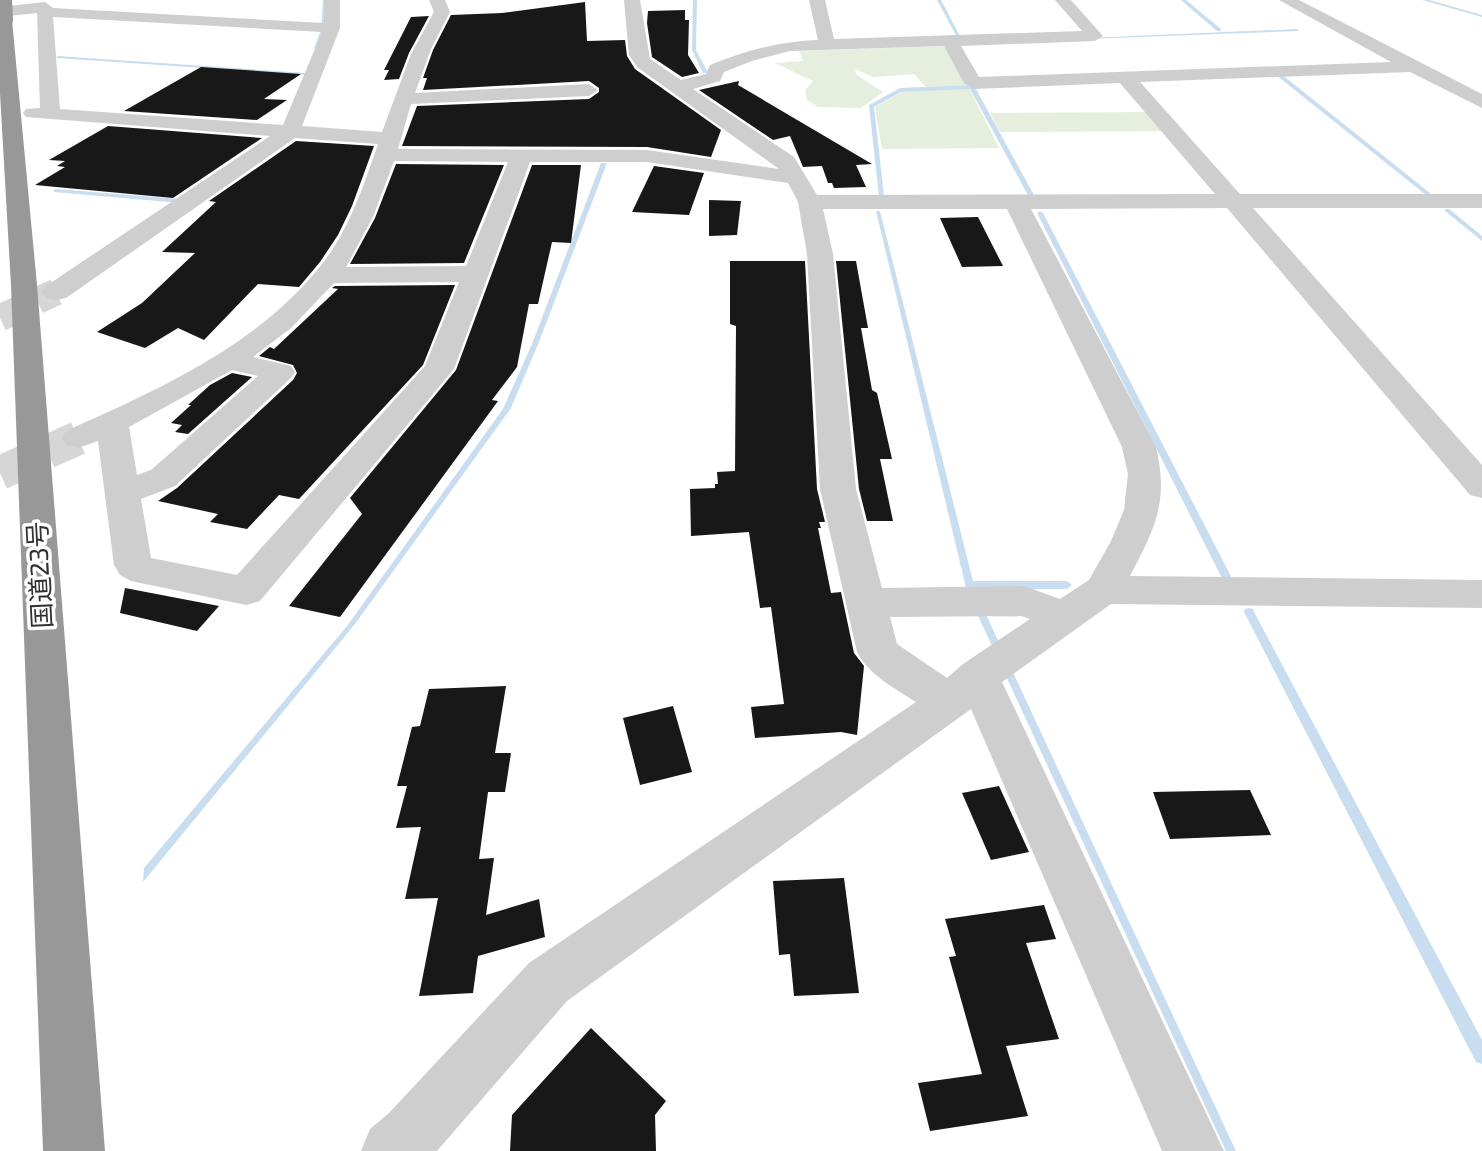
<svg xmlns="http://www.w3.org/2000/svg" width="1482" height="1151" font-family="'Exo 2','Noto Sans JP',sans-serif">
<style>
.green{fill:#e6efde}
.water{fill:#c8def0}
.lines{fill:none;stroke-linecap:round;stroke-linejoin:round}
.stream{fill:#c8def0;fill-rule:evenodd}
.building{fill:#181818}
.minor-tunnel-far1{stroke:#d6d6d6;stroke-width:27;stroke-dasharray:27 14;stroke-linecap:butt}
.minor-tunnel{stroke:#d6d6d6;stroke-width:34;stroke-dasharray:34 18;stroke-linecap:butt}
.minor{fill:#cecece;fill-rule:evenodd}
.highway{fill:#989898;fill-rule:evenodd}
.highway-bridge{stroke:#989898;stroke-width:18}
.labels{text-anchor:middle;stroke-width:7;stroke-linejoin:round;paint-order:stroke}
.street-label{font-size:26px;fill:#313131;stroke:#fff}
</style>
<rect width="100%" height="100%" fill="#fff"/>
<g class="green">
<polygon points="949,46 971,85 926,87 914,74 873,77 855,69 857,75 883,92 861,108 818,107 807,100 805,90 813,81 775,63 803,61 799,51"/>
<polygon points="969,88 999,148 882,149 875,107 902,92"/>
<polygon points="1148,112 1164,131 1000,132 990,113"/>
</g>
<g class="water">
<polygon points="601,163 607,163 539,342 511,408 355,624 143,882 144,868 347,626 503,409 532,344"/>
<polygon points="876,211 880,211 976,593 1236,1151 1226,1151 967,592"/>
</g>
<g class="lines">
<g class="stream">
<polygon points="323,0 327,0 325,30 318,48 316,49 314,48 321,30"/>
<polygon points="693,0 697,0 696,50 707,71 712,72 703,73 692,50"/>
<polygon points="937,0 941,0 962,40 958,39"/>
<polygon points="1181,0 1186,0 1221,29 1221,31 1217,31"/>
<polygon points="1422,0 1429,0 1482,15 1482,17"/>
<polygon points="1297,29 1299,31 1087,39 1085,38"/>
<polygon points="58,56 306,73 308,74 306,75 56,58"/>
<polygon points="1276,73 1280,73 1430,193 1430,195 1426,195 1276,75"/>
<polygon points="972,85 985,87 976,89 1035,197 1034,198 1029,197 970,89 901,92 874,107 884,196 879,197 869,105 900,88"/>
<polygon points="56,189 180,199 183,201 180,203 54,192 54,190"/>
<polygon points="1445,209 1449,209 1482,236 1482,241 1445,211"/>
<polygon points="1040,211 1043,213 1236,586 1235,589 1227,589 1226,586 1037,213"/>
<polygon points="974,581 1067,581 1072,585 1067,589 974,589 969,585"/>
<polygon points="1249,608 1253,609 1254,612 1482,1040 1482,1064 1476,1062 1244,612 1245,609"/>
</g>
</g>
<g class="building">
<polygon points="585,2 587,41 625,40 627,56 635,69 721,130 711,157 647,147 402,146 417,106 589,99 599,92 599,88 589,81 423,90 427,78 423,78 433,50 451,15 502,13"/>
<polygon points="685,10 685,20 689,20 688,55 699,73 682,77 652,57 647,23 648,11"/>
<polygon points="429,16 409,53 399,79 384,80 389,70 384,70 411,17"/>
<polygon points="201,67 301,74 264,99 287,100 257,120 124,111"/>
<polygon points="739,81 738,85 872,164 856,165 866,187 834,188 832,183 828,183 822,166 803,167 790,136 773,140 699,90"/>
<polygon points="108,126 262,138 173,198 35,185 65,167 57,166 65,161 49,160"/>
<polygon points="296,141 374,146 352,206 338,235 320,262 299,287 258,284 204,340 178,328 145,348 97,332 142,303 195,253 162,252 216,202 209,201"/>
<polygon points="396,164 504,165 464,263 350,264 375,218"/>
<polygon points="532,165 581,165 571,243 552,242 538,304 529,304 517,367 492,400 498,401 482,423 340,617 289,606 362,514 350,498 456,370"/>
<polygon points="654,166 704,173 689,215 632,212"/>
<polygon points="709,200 741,201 737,235 709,236"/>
<polygon points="978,217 1003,266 962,267 940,218"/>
<polygon points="730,261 805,261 817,489 825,522 819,522 821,528 818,528 831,593 841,592 854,653 864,666 857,735 841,732 755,738 751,707 784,704 771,607 760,608 749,532 691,536 690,489 715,488 715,484 718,484 717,472 735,471 736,326 730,324"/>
<polygon points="836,261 856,261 868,328 861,328 872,390 877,393 892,459 880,459 893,521 867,521 859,489"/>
<polygon points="455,285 423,365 299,499 279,495 247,529 210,522 218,514 158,501 177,488 293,380 297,373 293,365 259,356 270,347 274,349 338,289 332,288 335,286"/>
<polygon points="232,373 252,377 188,434 175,432 182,425 171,423 191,405 188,405 210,385"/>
<polygon points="125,588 219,606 197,631 120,613"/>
<polygon points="506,686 495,753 511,753 505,792 488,792 479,859 494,858 486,915 539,899 545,937 478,956 473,993 419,996 438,898 405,899 421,827 396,828 407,786 397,786 412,727 420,726 429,689"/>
<polygon points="673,706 692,772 640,785 623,718"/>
<polygon points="999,786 1029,852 991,860 962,793"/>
<polygon points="1250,790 1271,835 1170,839 1153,792"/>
<polygon points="844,878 859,993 794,996 790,954 779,955 773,881"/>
<polygon points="1044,905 1056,939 1026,943 1059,1039 1006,1046 1028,1116 930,1131 918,1083 982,1074 949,957 956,956 945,919"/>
<polygon points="591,1028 666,1101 655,1115 656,1151 510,1151 512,1115"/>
</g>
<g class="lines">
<polyline class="minor-tunnel-far1" points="0,318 56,292"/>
<polyline class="minor-tunnel" points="0,473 78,438"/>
<path class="minor" d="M324 0H340V28L302 126 382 132 411 54 434 12 429 0H445L450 12 431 49 415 93 589 84 598 90 589 96 411 104 398 149 647 150 779 169 637 67 629 55 624 0H640L650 59 681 80 706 74 710 65C745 51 780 41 818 40L809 0H825L834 39 1082 31 1055 0H1071L1103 36 1095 41 961 46 979 77 1391 62 1279 0H1299L1482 94V108L1410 72 1140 82 1240 194H1482V208H1253L1482 465V498L1470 495 1227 208 1031 209 1156 447C1169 502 1155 528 1130 576L1482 580V608L1111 604 1002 682 1224 1151H1162L971 709 567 1001 437 1151H361L370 1129 389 1113 529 963 916 702C894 688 869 675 857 652L820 489 807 254 798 202 788 183 647 162H530L454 369 260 601 246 605 131 581 120 575 114 565 98 441 78 448 66 445 62 438 66 431C158 390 259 345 322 264 349 230 364 185 378 144L295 138 66 298 56 300 46 298 42 292 46 286 270 136 26 117 23 113 26 109 40 108 37 13 0 17V7L45 2 53 8 324 23ZM53 17 322 32 283 125 60 109ZM944 46 964 83 973 89 1120 83 1215 194 817 195 794 157 693 89 720 81 724 72 752 61 790 51ZM394 161 508 162 466 266 346 267 373 217ZM823 209H1007L1122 447 1128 474 1124 510 1111 541 1089 580 1060 599 1024 586 882 588 856 489 833 254ZM459 282 425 366 237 575 151 558 141 499 175 486 291 378 295 372 291 366 253 357 291 328 334 283ZM232 370 258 376 151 470 137 475 129 427ZM1021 616 1030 619 963 664 947 678 897 644 890 617Z"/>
<polygon class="highway" points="4,15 12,20 37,285 105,1151 43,1151 11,285 0,93 0,16"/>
<polyline class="highway-bridge" points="3,0 4,20"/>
</g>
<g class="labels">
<g class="street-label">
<text transform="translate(40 575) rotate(-93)" y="9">国道23号</text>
</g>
</g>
</svg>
